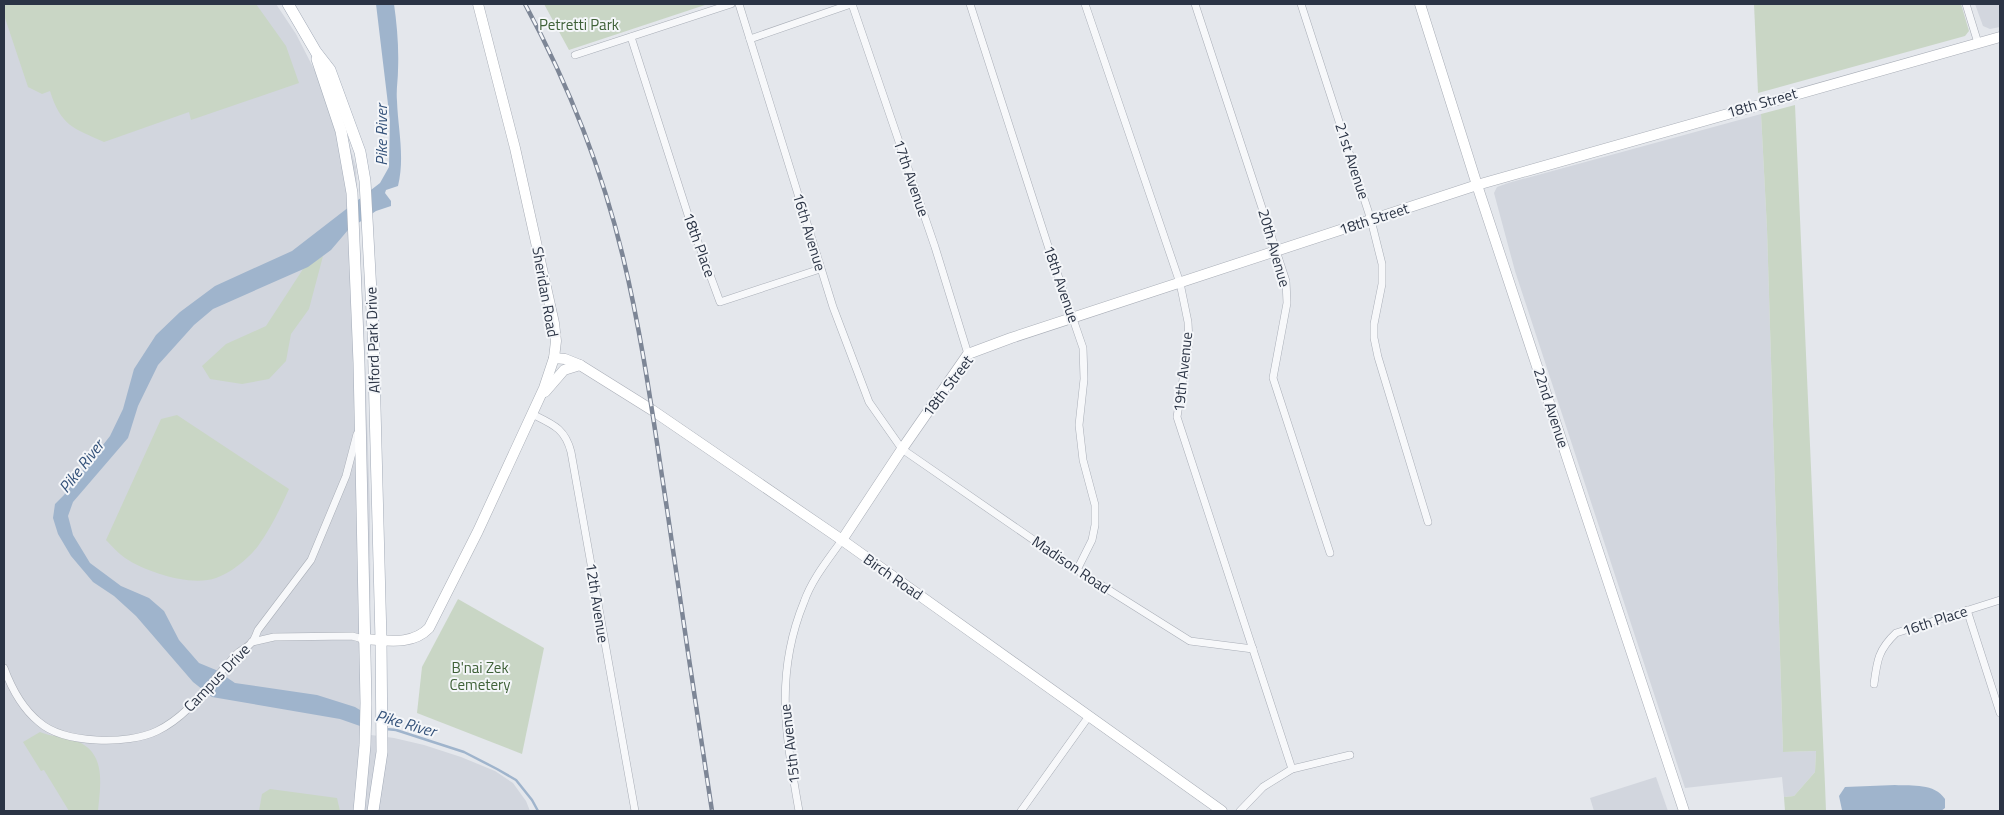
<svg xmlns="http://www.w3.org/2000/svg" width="2004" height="815" font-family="'Titillium Web',sans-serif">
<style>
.built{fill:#d2d6de}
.green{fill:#c9d6c5}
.water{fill:#9fb4cc}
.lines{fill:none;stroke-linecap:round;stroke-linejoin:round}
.stream{stroke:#9fb4cc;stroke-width:2.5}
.street-casing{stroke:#a9aeb7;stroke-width:8}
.secondary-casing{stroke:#a9aeb7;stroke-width:11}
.primary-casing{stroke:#a3abb8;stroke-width:12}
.street{stroke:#f7f8fa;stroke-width:7}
.secondary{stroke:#fff;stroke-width:10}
.primary{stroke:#fff;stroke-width:11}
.rail-casing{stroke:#7d8696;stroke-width:4.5}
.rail{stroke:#f4f6f9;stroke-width:2.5;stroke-dasharray:8;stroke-linecap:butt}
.labels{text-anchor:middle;stroke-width:4;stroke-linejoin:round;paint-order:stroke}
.park-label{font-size:15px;fill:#3f6138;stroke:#f4f6f9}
.street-label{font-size:15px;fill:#2b3445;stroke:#f4f6f9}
.water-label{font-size:16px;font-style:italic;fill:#34527a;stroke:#f4f6f9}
</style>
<rect width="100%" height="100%" fill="#e4e7ec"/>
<g class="built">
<polygon points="4,4 276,4 296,34 317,75 335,99 356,167 364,329 370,510 371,735 394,738 424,745 461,757 495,771 513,783 526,801 530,811 4,811"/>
<polygon points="1975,4 2000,4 2000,27 1990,29 1983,26"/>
<polygon points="1761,114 1767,229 1783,752 1816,751 1815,772 1794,796 1784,797 1782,777 1685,788 1515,271 1494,193 1497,187 1508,183"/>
<polygon points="1656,777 1668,811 1594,811 1590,798"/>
</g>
<g class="green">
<path d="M4 4H256L286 46 299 83 191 120 189 112 104 142C73 128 61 126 50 91L42 94 28 87 5 18Z"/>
<polygon points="544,4 708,4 569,50"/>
<polygon points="1754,4 1961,4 1969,31 1965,36 1758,93"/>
<polygon points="1795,105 1825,785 1826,811 1785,811 1784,797 1794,796 1815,772 1816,751 1783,752 1767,229 1761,114"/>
<polygon points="323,256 309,309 291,334 286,361 269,379 242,384 210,379 202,366 226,344 266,326 303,269"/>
<path d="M177 415 289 489C280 509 271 528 258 546 249 558 231 573 216 578 191 587 146 572 125 558 118 553 112 546 106 540L161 419Z"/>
<polygon points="458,599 544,648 522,754 417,713 422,667"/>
<path d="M40 732C49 736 58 736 67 738 107 747 101 780 98 811H69L44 770 41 771 23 742Z"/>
<polygon points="270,789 337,798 340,811 259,811 262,794"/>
</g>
<g class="water">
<path d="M376 4H394C397 25 399 48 398 70 398 80 396 90 397 101 398 129 405 157 398 186L386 190 385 193 391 201V206L376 211 348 230 331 250 308 267 213 309 194 325 158 365 138 406 128 438 73 502 68 516 73 535 90 563 121 586 149 598 164 611 179 640 199 663 216 670 235 683 317 695 355 707 360 710V726L340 719 212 697 193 682 136 616 114 596 93 582 71 556 58 534 53 518 55 504 64 495 110 436 123 409 134 369 156 335 180 312 215 286 292 251 380 183 389 167 390 121Z"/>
<path d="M1895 785C1913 786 1934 783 1945 799V808L1941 811 1842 810 1839 796 1845 787Z"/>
</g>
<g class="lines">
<polyline class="stream" points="386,729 396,730 464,752 497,769 516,780 532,800 538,811"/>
<defs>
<g id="street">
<polyline points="739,4 833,307 869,402 902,449 1077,570 1190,641 1253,649"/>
<polyline points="852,4 935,247 968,354"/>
<polyline points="970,4 1050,252 1083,348 1084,379 1079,425 1083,460 1095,505 1095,525 1092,540 1077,570"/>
<polyline points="1085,4 1180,283 1188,322 1189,342 1177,417 1292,769"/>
<polyline points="1195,4 1286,281 1287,303 1273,378 1330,553"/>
<polyline points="1301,4 1371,220 1382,264 1382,284 1374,324 1374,338 1378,357 1428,522"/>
<polyline points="1966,4 1978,43"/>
<polyline points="631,37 689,218 720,302 820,269"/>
<polyline points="750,39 851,4"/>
<polyline points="575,55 731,4"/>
<path d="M532 414C552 424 565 428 571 452L635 811"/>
<polyline points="1967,610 2000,713"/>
<polyline points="252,642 274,637 352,636 363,639"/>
<path d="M4 668C11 687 23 709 39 722 64 744 128 745 157 731 186 717 205 690 226 666 230 662 234 656 239 652 243 649 248 647 251 643 255 640 256 634 258 630L311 560 346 476 357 434"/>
<path d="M1874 684C1877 661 1878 650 1896 633L2000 600"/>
<path d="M799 811C786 737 774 675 804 602 812 579 828 560 842 540"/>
<polyline points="1021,811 1089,716"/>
<polyline points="1240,811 1263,787 1292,769 1350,755"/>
</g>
<g id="secondary">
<polyline points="1420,4 1477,185 1684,811"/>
<polyline points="554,358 565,359 580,365 652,410 842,540 1222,811"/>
<polyline points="545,392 564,370 580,365"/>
<polyline points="842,540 902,449 968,354 1011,338 1477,185 2000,37"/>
<path d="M363 639C386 640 412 646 429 628L478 531 544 388 554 358 556 341 554 323 515 148 478 4"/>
</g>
<g id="primary">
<polyline points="288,4 316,52 330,70 360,152 365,181 373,330 381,640 382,752 373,811"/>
<polyline points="317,59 341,131 352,193 359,363 366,703 365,745 359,811"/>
</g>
</defs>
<use href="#street" class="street-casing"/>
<use href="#secondary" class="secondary-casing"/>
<use href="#primary" class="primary-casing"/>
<use href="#street" class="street"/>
<use href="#secondary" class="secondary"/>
<use href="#primary" class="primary"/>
<defs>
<path id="rail" d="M525 4C568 84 602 169 623 257 643 340 654 425 667 509 682 610 696 710 712 811"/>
</defs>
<use href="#rail" class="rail-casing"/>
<use href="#rail" class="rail"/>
</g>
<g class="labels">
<g class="park-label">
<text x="579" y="30">Petretti Park</text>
<text x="480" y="673">B'nai Zek<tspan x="480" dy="17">Cemetery</tspan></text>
</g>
<g class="street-label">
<text transform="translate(1762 103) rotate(-16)" y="5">18th Street</text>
<text transform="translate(1352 161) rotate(72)" y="5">21st Avenue</text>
<text transform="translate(911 178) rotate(71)" y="5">17th Avenue</text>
<text transform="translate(1374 219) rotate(-18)" y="5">18th Street</text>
<text transform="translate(809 232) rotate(73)" y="5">16th Avenue</text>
<text transform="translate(699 245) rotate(70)" y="5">18th Place</text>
<text transform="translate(1274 248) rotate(74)" y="5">20th Avenue</text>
<text transform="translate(1061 284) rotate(71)" y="5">18th Avenue</text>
<text transform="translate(545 292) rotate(80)" y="5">Sheridan Road</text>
<text transform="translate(373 340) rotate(-92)" y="5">Alford Park Drive</text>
<text transform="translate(1183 372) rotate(-84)" y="5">19th Avenue</text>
<text transform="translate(948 386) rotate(-53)" y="5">18th Street</text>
<text transform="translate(1551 408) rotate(72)" y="5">22nd Avenue</text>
<text transform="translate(1071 565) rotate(34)" y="5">Madison Road</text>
<text transform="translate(893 577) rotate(35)" y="5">Birch Road</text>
<text transform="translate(597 603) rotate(81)" y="5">12th Avenue</text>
<text transform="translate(1935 621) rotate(-18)" y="5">16th Place</text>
<text transform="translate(217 678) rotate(-46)" y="5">Campus Drive</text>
<text transform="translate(790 744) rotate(-97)" y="5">15th Avenue</text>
</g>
<g class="water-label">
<text transform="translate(381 135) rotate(-90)" y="6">Pike River</text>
<text transform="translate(81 466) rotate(-52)" y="6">Pike River</text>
<text transform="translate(406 723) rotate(16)" y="6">Pike River</text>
</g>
</g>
<rect width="2004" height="815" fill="none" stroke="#2b3445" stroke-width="10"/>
</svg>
